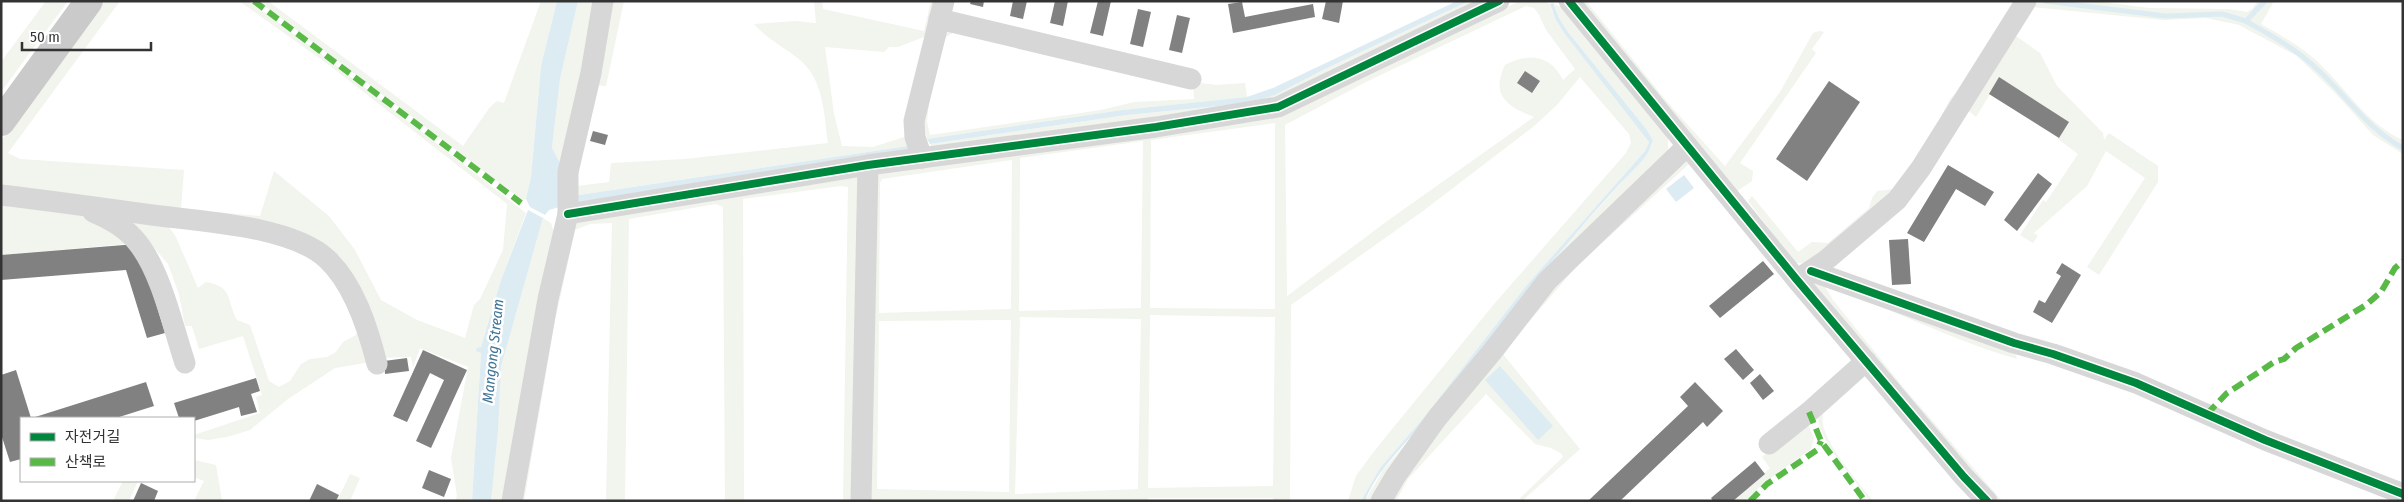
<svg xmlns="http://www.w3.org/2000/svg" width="2404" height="502" font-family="'Fira Sans Condensed','Noto Sans KR',sans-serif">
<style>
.green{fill:#f1f5ed;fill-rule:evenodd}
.water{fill:#ddebf3}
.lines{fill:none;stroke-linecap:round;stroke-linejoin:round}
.stream{stroke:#ddebf3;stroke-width:5}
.building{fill:#818181}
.minor{stroke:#d7d7d7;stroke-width:21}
.major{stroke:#cacaca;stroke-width:28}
.quiet{stroke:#58b947;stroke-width:6;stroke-dasharray:12 6;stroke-linecap:butt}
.cycleway-casing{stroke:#fff;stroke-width:11}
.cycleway{stroke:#00873e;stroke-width:8}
.labels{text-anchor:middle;stroke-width:5;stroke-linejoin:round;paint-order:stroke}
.water-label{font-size:15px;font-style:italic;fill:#3f7597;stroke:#fff}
</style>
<rect width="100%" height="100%" fill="#fff"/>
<g class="green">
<polygon points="46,1 68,1 1,92 1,62"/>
<polygon points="105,1 120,1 8,153 20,159 184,170 181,209 260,216 274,171 329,216 355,250 381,300 417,320 465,338 474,305 480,299 503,250 507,204 329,65 239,1 249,1 324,56 526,213 501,280 481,347 476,351 481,353 472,501 455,501 457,496 451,458 468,367 420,348 413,367 411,357 379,358 325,248 1,190 1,141"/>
<polygon points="258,1 268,1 463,146 490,107 497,101 504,103 541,1 557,1 541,66 531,177 526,199 522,200"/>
<polygon points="578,1 602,1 560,163 552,148 560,79"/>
<polygon points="607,1 624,1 606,86 592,85"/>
<path d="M814 1H822L823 9 924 31 931 1H937L929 35 898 47H889L884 52 825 47 834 114 842 146 873 147 910 135 908 146 572 196 577 186 609 182 611 163 685 159 828 143C824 115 824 80 800 60 784 47 767 39 754 24L795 21 816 23Z"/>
<polygon points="1469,1 1488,1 1282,100 932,147 930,144 1127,115 1249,103 1275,95 1323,70"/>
<path d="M1520 1H1543L1550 4 1552 11 1649 142 1645 151 1526 286 1426 415 1380 468 1361 501H1348L1356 476 1375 450 1495 303 1626 153 1631 143 1629 134 1580 77 1557 105 1533 127 1423 211 1291 305 1290 501H1273V498H1148V501H866L878 173 1257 117 1382 65ZM1526 6 1534 8 1539 15 1546 30 1575 69 1563 80C1551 55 1528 52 1505 65 1490 96 1508 107 1534 117L1390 219 1287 296 1285 125 1366 82ZM1275 123V309L1150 308 1151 140ZM1143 141 1141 308 1019 311 1020 158ZM1012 160 1011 309 879 313 880 183 882 179ZM1150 315 1275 317 1273 486 1148 488ZM1020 317 1141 319 1138 489 1015 494ZM1011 320 1009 492 877 489 879 321Z"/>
<polygon points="1574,1 1586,1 1668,103 1725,166 1780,92 1813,33 1819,31 1824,32 1812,49 1816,53 1740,163 1753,171 1752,181 1736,192"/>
<polygon points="2014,1 2021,1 2010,22 1917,166 1893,195 1826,254 1805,263 1795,263 1748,201 1752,196 1798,252 1812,242 1828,243 1869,208 1872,198 1877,191 1894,189 1928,142 1950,99 1964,85 2004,23"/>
<polygon points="2055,1 2095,1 2149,8 2229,9 2247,12 2252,9 2258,1 2264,1 2246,20 2223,13 2165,15"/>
<path d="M2267 1H2274L2261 24C2284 37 2306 49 2324 68 2350 94 2369 125 2403 140V147C2368 127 2347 95 2319 68 2298 48 2273 36 2249 21Z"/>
<path d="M2042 2C2080 7 2117 13 2155 16 2177 18 2201 12 2223 16 2248 20 2281 40 2300 55 2337 85 2361 127 2403 150V154L2373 135 2336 94 2297 56 2239 25 2206 18 2163 20 2032 7 2016 36 2040 53 2057 86 2103 133 2104 140 2109 133 2158 166V182L2099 275 2087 267 2145 178 2106 151 2087 186 2034 233 2038 236 2033 243 2020 235 2043 200 2046 202 2078 154 2058 139 2068 122 2000 78 1976 117 1966 109 2030 4Z"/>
<polygon points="1553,3 1570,12 1668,138 1668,152 1374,501 1365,501 1383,470 1429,417 1552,260 1648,153 1653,142 1647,130 1568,32 1559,18"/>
<polygon points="943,29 958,30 946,37 943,43 929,102 927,122 930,135 1101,110 1134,102 1194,99 1193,82 1216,85 1245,83 1247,97 1122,110 927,139 923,117"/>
<polygon points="1686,159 1689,164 1577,266 1502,353 1580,449 1522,501 1520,498 1563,457 1562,454 1551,448 1535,444 1486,394 1408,479 1396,501 1389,501 1390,495 1531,310"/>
<polygon points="859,173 856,501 843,501 848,187 841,186 743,199 744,501 725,501 723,207 716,204 629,219 625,501 606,501 612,223 590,224 575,230 555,321 524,501 516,501 569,231 580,219"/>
<polygon points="1,198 89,212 127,244 1,255"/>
<path d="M128 217 163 220 175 235 198 288 206 282C234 287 226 300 237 320L250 325 269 381 279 387 290 381 301 364 310 359 327 357 335 353 343 342 356 335 358 328 371 362 335 368 288 399 250 430 227 437 208 440 194 438V435L260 413 256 397 262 395 243 336 199 349 192 326H185L179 294 168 264Z"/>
<polygon points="543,218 551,223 555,236 509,501 491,501 501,367"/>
<path d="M1811 276 2012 345 2017 359C1951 340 1890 307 1825 287L1833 300 1903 387 2002 501H1993L1813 285Z"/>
<path d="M1862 370 1872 380 1865 376 1823 414C1817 437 1858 481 1873 501H1870C1855 478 1820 444 1818 417Z"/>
<polygon points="1808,424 1814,438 1811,449 1765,482 1745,501 1734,501 1770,468 1762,457 1801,425"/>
<polygon points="194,460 216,465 222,501 194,501 204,481 194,477"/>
<polygon points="350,474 360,478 350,501 337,501"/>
<polygon points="123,481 138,481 129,501 113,501"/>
</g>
<g class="water">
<polygon points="557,1 578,1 560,79 552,148 560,163 559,207 549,210 545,215 530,207 526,199 531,177 541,66"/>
<polygon points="1457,1 1469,1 1323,70 1275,95 1249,103 1127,115 930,144 927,139 1122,110 1247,97 1273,88"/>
<path d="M1553 3 1559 18 1568 32 1647 130 1653 141 1648 153 1641 162C1563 241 1499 330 1429 416 1407 443 1378 468 1365 501H1361L1380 468 1426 415 1526 286 1645 151 1649 142 1565 34 1556 20 1550 4Z"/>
<polygon points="908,146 908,151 572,206 572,196"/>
<polygon points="1684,175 1694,188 1676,202 1666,189"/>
<polygon points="528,210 543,218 501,367 498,430 491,501 472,501 481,353 476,351 477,348 481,347 501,280"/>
<polygon points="1500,366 1553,426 1538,440 1485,380"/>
</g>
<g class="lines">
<g class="stream">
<polyline points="2045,1 2165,16 2222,14 2246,21 2265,1"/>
<path d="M2246 21C2271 36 2295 48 2316 68 2346 95 2367 129 2403 148"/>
</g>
</g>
<g class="building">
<polygon points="971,1 984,1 983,7 970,4"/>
<polygon points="1013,1 1027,1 1023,19 1010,16"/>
<polygon points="1055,1 1068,1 1063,26 1050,23"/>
<polygon points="1098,1 1111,1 1103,36 1090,33"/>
<polygon points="1326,1 1343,1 1339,23 1322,19"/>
<polygon points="1242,2 1245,17 1313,4 1315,17 1233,33 1228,4"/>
<polygon points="1138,9 1151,12 1143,47 1130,44"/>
<polygon points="1177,15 1190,18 1182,53 1169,50"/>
<polygon points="1525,71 1540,81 1532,93 1517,83"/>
<polygon points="1999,77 2069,122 2059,138 1989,94"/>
<polygon points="1829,81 1860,102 1807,181 1776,159"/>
<polygon points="593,131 608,135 605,145 590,141"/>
<polygon points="1948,165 1994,192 1985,206 1956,189 1924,242 1907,233"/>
<polygon points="2038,173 2052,184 2017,231 2004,220"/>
<polygon points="1908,239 1911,284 1892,285 1889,240"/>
<polygon points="124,245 130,245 140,251 165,333 147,338 126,270 1,280 1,255"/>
<polygon points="1763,261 1774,274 1720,318 1709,306"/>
<polygon points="2062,263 2081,275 2052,323 2033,312 2039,300 2045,303 2061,276 2056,273"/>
<polygon points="1736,349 1754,370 1743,380 1724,359"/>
<polygon points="423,350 467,370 431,448 416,441 444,380 430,373 407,422 393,416"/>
<polygon points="407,358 409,371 385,374 384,361"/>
<polygon points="16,370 31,418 21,418 21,459 10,462 1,434 1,375"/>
<polygon points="1760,374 1774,391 1763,400 1750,383"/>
<polygon points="256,378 260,391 251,394 257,412 241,416 239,407 194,421 194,418 179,418 174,403"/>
<polygon points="146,382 154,406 116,418 32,418"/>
<polygon points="1695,382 1723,411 1707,427 1703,422 1620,501 1588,501 1688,406 1680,397"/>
<polygon points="1755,461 1765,474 1733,501 1713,501 1711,498"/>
<polygon points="429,470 451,479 444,497 422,488"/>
<polygon points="141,483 158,491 154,501 133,501"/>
<polygon points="317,484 339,495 336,501 309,501"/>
</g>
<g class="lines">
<g class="minor">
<polyline points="1569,1 1797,280 1964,477 1987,501"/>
<polyline points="939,19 1191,79"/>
<polyline points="922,158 915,137 914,121 944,1"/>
<path d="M1 195C51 201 102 208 152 215 199 221 292 226 327 259 354 284 368 328 377 364"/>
<path d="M93 212C110 219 126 228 137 242 161 271 173 327 185 363"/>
<polyline points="568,214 868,165 1156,127 1278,107 1499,1"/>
<polyline points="1811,271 2014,343 2053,354 2136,383 2265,440 2403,494"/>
<polyline points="1801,277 1825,261 1897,200 1921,168 2026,1"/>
<polyline points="1769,444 1809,412 1866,361"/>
<polyline points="512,501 548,299 568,214 568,172 591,73 603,1"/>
<polyline points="861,501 868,165"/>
<polyline points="1381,501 1395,477 1437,418 1492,352 1547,281 1687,146"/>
</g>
<polyline class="major" points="1,122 89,1"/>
<g class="quiet">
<polyline points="254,1 521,203"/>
<polyline points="1809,412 1821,441 1865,501"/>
<polyline points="2207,414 2227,393 2238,386 2274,362 2284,359 2296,348 2366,305 2381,292 2395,268 2403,261"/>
<polyline points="1750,501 1767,484 1817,450 1821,441"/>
</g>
<defs>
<g id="cycleway">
<polyline points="1569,1 1797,280 1964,477 1987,501"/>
<polyline points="568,214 868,165 1156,127 1278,107 1499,1"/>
<polyline points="1811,271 2014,343 2053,354 2136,383 2265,440 2403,494"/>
</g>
</defs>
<use href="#cycleway" class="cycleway-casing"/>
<use href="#cycleway" class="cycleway"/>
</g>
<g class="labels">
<g class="water-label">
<text transform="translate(493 351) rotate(-84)" y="5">Mangong Stream</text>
</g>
</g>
<rect width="2404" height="502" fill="none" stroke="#333333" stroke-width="5"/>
<rect x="20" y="417" width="175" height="65" fill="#ffffff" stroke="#adadad"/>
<rect x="30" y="433" width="25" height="8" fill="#00873e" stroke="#adadad"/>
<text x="65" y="442" font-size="15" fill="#333333">자전거길</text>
<rect x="30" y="458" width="25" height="8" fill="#58b947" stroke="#adadad"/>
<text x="65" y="467" font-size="15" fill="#333333">산책로</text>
<path d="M22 42v8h129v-8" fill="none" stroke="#333333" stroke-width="2.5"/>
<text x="30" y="42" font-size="15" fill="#333333" stroke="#ffffff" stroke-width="4" paint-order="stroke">50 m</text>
</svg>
